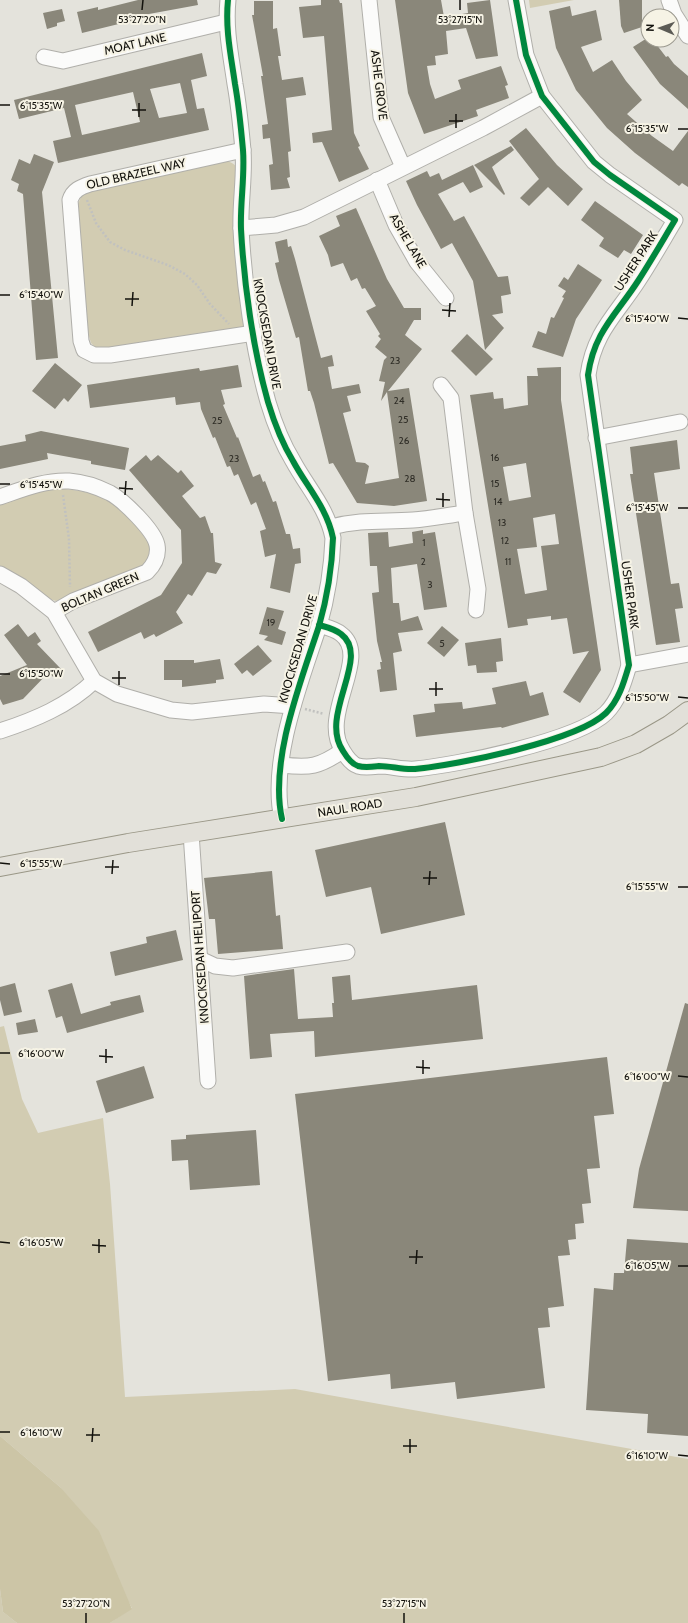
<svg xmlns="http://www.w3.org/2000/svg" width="688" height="1623" font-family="Cabin,sans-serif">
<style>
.green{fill:#d2ccb2}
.forest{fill:#ccc5a6}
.building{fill:#8a877a;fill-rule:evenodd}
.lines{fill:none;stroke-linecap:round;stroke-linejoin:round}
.minor-casing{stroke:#b0afaa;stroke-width:17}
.major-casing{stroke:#9a9787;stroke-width:20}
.path{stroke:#c1c1bf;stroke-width:2.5;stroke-dasharray:2 2;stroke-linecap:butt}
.minor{stroke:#fbfbfa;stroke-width:15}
.major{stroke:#e2e0d9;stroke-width:18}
.cycleway-casing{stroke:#f6f3e5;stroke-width:8}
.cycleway{stroke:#00873e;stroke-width:6}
.ticks{fill:none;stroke:#13120d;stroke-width:1.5}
.labels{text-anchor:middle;stroke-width:4;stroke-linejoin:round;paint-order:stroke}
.number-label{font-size:10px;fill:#312f28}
.street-label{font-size:12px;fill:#13120d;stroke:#f6f3e5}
.ticks-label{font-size:10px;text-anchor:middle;fill:#13120d;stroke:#f6f3e5;stroke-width:4;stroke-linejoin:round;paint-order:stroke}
</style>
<rect width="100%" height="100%" fill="#e4e3dc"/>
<g class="green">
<polygon points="529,0 574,0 530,8"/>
<path d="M220 161C230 161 234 162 239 171L245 325 241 330 153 344 97 349 91 343 88 333 78 219V204L82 195 100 189Z"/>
<path d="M54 488C106 492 120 502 150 545L148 561 140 569 56 601 47 598 0 568V503Z"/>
<polygon points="4,1026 22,1099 38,1133 103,1118 110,1184 125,1397 295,1389 688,1459 688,1623 110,1623 132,1608 60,1487 0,1436 0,1027"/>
<polygon points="0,1589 3,1612 17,1623 0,1623"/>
</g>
<polygon class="forest" points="0,1436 60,1487 99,1531 132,1609 110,1623 17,1623 3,1612 0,1589"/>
<g class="building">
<polygon points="138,0 197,0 198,5 138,16 139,19 82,33 77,12 98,7 98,10"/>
<polygon points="321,0 339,0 340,3 342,3 354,133 360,146 358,147 369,169 339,182 322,142 313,143 312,133 332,130 324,36 303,38 299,7 321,5"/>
<polygon points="395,0 441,0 444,17 468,13 467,3 490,0 498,56 476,59 466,28 446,31 448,54 435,56 436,65 427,66 430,84 435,99 461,89 458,80 501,66 508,85 505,86 509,98 476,110 478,116 424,134 408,93"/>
<polygon points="619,0 642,0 642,27 624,33 621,26"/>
<polygon points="254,1 273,1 273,29 277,28 281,56 278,56 282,80 303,77 306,95 286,98 291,151 288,152 290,177 287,178 290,188 271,190 269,165 273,164 270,138 263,139 262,125 268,124 261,76 263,76 252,15 254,15"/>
<polygon points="570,6 572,16 596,10 602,40 581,47 593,72 612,60 626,81 642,100 627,114 652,136 673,151 688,131 688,187 682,183 679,186 635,153 607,128 576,90 556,48 549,11"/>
<polygon points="62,9 65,21 57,23 57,26 47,29 43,13"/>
<polygon points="644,40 653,40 666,57 668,56 674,64 688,76 688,109 660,84 633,47"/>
<path d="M202 53 207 76 191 80 197 109 204 108 209 130 58 163 53 141 71 137 64 108 19 119 14 100ZM180 83 187 113 159 118 150 89ZM133 92 140 122 82 135 75 105Z"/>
<polygon points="526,128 557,165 583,189 568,206 548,187 529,206 520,198 539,179 509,141"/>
<polygon points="511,146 514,150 492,167 505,194 504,195 474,165"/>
<polygon points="34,154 54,162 42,192 58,358 36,360 23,194 17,191 19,184 11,180 19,159 30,164"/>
<polygon points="473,165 483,187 470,193 463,182 438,194 454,221 464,216 498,277 508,276 511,294 501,296 503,313 492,315 504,328 485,350 473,281 452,243 441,249 417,205 406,181 427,171 430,177 439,173 442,180"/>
<polygon points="595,201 643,235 631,254 624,250 618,258 599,246 604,238 581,220"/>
<polygon points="356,208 387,279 404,308 421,308 421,320 414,320 405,335 422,349 388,391 409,388 427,501 394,506 357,503 333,463 329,464 314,403 310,391 308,391 299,337 296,338 279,280 275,263 279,262 275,242 287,239 288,247 291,246 295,259 321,358 332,355 334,366 328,367 332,389 359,384 361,393 347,396 351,411 343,413 356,462 365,463 369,466 365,484 399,478 387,392 381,401 385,382 379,381 384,360 387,357 375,347 381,339 378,336 380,334 366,311 376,306 365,288 362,289 357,278 351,281 343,263 331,267 328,255 319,236 340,226 336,216"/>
<polygon points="578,264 602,280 576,319 563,357 532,347 538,331 546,334 551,317 554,318 564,298 562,297 566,291 558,286 564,277 568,280"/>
<polygon points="467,334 493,359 476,376 451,351"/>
<polygon points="55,363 82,385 68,402 64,398 55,409 32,391"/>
<polygon points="238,365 242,387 221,390 225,404 223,405 237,438 238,437 253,477 260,474 263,482 265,481 273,502 276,501 286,534 290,534 293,549 300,548 301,563 295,564 290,593 270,588 276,554 265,557 260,531 266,529 256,502 251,505 238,474 234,476 230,466 227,467 215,437 213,438 201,409 200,402 176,405 175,397 90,408 87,385 199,368 200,371"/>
<path d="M561 367V400L601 670 580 703 563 692 589 651 573 654 567 618 551 620V616L527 619 528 625 508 628 470 395 493 392 494 399 503 398 504 409 528 405 527 376H538L537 368ZM526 463 531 497 509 501 503 467ZM555 514 559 544 541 546 547 590 525 594 517 549 537 547 533 518Z"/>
<polygon points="41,431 129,448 125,470 91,464 91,461 47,453 48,459 0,469 0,446 26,441 25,435"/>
<polygon points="677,440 680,469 654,473 671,584 679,583 683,608 675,609 680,642 656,645 630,474 633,474 630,447"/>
<polygon points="146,455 151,461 158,455 178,473 181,470 194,486 182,496 200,518 205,516 211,533 213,533 215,562 222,564 216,574 207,572 192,596 188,594 176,612 183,623 156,637 154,634 144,639 141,632 98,652 88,632 161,595 182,563 181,530 129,470"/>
<polygon points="423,530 423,534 435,532 447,607 424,610 417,564 391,568 393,603 399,603 401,621 418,616 423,630 398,633 402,651 393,653 397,690 380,692 377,670 381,669 380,662 382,662 377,641 372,593 379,592 377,566 370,566 368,533 388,532 389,547 413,543 412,532"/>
<polygon points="267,607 284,611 278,629 286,632 282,645 264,640 268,636 259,634"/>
<polygon points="18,624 28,637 35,632 41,641 37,644 61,669 53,677 49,672 23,699 3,705 0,699 0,676 27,665 4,635"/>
<polygon points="442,626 459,640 444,657 427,643"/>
<polygon points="501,638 503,661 496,662 497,672 477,673 476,665 468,666 465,643"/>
<polygon points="258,645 272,661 253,676 247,670 242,674 234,664"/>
<polygon points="220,659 224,679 216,680 216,683 182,687 182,680 164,680 164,660 194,660 194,663"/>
<polygon points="526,681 530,696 543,692 549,715 502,728 501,727 416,737 413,715 435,712 434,704 462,702 463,709 496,704 492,688"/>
<polygon points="445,822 465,915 381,934 371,887 326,897 315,850"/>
<polygon points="272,871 276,916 280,915 283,949 218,954 215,919 209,919 204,878"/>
<polygon points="176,930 183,960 115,976 110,952 147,943 146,937"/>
<polygon points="294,969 298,1019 333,1017 332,1003 334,1003 332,977 350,975 352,1000 477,985 483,1039 315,1057 314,1031 270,1034 272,1057 250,1059 244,976"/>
<polygon points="15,983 22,1012 4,1016 0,1000 0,987"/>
<polygon points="72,983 81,1014 111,1005 110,1002 140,995 144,1012 67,1033 62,1016 56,1018 48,990"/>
<polygon points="685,1003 688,1004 688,1211 633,1208 639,1169"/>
<polygon points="35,1019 38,1032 18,1035 16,1023"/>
<polygon points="607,1057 614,1114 594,1116 600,1168 587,1169 591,1203 582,1204 584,1223 575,1224 576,1239 568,1240 570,1255 558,1256 564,1306 548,1308 550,1327 538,1328 545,1388 457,1399 455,1382 391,1389 390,1374 328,1381 295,1094"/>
<polygon points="144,1066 154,1098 106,1113 96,1081"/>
<polygon points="256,1130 260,1185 190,1190 188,1160 172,1161 171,1140 186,1139 186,1135"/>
<polygon points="627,1239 688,1243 688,1436 647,1433 648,1414 586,1410 594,1288 613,1290 614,1273 624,1273"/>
</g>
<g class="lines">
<defs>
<g id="minor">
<path d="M228 0C225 29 231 56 235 84 239 106 241 128 243 150 245 177 240 202 241 229 244 284 253 349 268 402 274 422 282 443 293 461 307 487 327 508 333 538 332 567 327 598 319 626 301 681 269 761 282 819"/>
<polyline points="369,0 381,117 403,167"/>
<polyline points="669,0 674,14 688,36"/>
<polyline points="44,57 63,61 226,22"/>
<path d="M243 150 90 184C81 187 73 190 70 200L81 341 84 350 94 355H110L254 333"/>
<polyline points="377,180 396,225 417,262 446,298"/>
<polyline points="241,228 276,225 304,217 483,128 542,96"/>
<polyline points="441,385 451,398 465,513 478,589 476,610"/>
<polyline points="596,438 680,422"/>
<path d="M0 497C23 489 44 480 69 481 82 482 98 487 110 493 123 500 154 530 157 545 159 556 154 565 147 572L73 601 54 612"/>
<path d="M331 527C362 519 383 522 413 520 431 519 448 515 465 513"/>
<polyline points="0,574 21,586 54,612 94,681 117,694 171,710 192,712 264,704 293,706"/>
<path d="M319 625C326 627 335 629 341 634 372 657 318 715 343 751 346 756 352 764 358 766 365 768 371 767 379 766 391 766 403 770 415 769 457 765 577 741 606 713 619 700 624 682 629 665L588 375C594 332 616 315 638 281 651 261 663 240 675 220L610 175 594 162 542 96 526 55 516 0"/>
<polyline points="629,665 688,654"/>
<path d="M0 731C34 720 68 706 94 681"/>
<path d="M282 765C310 768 319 767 342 751"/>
<polyline points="191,833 208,1081"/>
<polyline points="200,959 215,966 233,968 347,952"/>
</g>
<polyline id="major" points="0,867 128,843 416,797 601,757 636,744 669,725 688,711"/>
</defs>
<use href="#minor" class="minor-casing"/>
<use href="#major" class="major-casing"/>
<g class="path">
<polyline points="87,200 96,223 110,242 125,250 168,265 185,274 197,285 210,304 229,324"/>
<polyline points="63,495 69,539 70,587"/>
<polyline points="305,709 324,714"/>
</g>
<use href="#minor" class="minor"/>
<use href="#major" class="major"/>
<defs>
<g id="cycleway">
<path d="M228 0C225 29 231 56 235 84 239 106 241 128 243 150 245 177 240 202 241 229 244 284 253 349 268 402 274 422 282 443 293 461 307 487 327 508 333 538 332 567 327 598 319 626 301 681 269 761 282 819"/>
<path d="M319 625C326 627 335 629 341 634 372 657 318 715 343 751 346 756 352 764 358 766 365 768 371 767 379 766 391 766 403 770 415 769 457 765 577 741 606 713 619 700 624 682 629 665L588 375C594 332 616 315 638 281 651 261 663 240 675 220L610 175 594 162 542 96 526 55 516 0"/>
</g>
</defs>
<use href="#cycleway" class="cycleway-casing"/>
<use href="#cycleway" class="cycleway"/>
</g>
<path class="ticks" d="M142 10 143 0M460 10V0M0 105H10M132 110H146M139 117V103M449 121H463M456 128V114M678 129H688M0 295H10M125 299H139M132 306 133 292M442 310 456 311M449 317 450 303M678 318 688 319M0 484H10M119 488 133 489M125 495 126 481M436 499 450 500M443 507V493M678 508H688M0 674H10M112 678H126M119 685V671M429 689H443M436 696V682M678 697 688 698M0 863 10 864M105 867H119M112 874 113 860M423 878H437M429 885 430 871M678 887H688M0 1053H10M99 1056 113 1057M106 1063V1049M416 1067 430 1068M423 1074V1060M678 1076 688 1077M0 1242 10 1243M92 1245 106 1246M99 1253V1239M409 1257H423M416 1264 417 1250M678 1266H688M0 1432H10M86 1435H100M92 1442 93 1428M403 1446H417M410 1453V1439M678 1455 688 1456M86 1623V1613M404 1623V1613"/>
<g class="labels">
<g class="number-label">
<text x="395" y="364">23</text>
<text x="399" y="404">24</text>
<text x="403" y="423">25</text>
<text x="217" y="424">25</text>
<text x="404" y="444">26</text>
<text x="495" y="461">16</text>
<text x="234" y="462">23</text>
<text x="410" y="482">28</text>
<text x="495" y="487">15</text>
<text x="498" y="505">14</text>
<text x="502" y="526">13</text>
<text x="505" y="544">12</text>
<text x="424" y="546">1</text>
<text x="423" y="565">2</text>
<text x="508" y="565">11</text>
<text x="430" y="588">3</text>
<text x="271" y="626">19</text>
<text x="442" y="647">5</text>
</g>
<g class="street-label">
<text transform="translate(135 44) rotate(-13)" y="4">MOAT LANE</text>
<text transform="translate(379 85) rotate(83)" y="4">ASHE GROVE</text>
<text transform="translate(136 174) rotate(-13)" y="4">OLD BRAZEEL WAY</text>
<text transform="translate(408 241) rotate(60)" y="4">ASHE LANE</text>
<text transform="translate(636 261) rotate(-57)" y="4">USHER PARK</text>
<text transform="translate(267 334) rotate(80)" y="4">KNOCKSEDAN DRIVE</text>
<text transform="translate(100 592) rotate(-23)" y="4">BOLTAN GREEN</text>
<text transform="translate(630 595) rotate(82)" y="4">USHER PARK</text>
<text transform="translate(298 649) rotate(-74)" y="4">KNOCKSEDAN DRIVE</text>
<text transform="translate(350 808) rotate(-9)" y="4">NAUL ROAD</text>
<text transform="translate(200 957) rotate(-94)" y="4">KNOCKSEDAN HELIPORT</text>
</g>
</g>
<g class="ticks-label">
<text x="142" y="23">53°27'20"N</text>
<text x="460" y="23">53°27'15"N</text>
<text x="41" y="109">6°15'35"W</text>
<text x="647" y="132">6°15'35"W</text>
<text x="41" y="298">6°15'40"W</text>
<text x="647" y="322">6°15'40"W</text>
<text x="41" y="488">6°15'45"W</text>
<text x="647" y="511">6°15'45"W</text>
<text x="41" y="677">6°15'50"W</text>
<text x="647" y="701">6°15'50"W</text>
<text x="41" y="867">6°15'55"W</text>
<text x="647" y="890">6°15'55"W</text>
<text x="41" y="1057">6°16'00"W</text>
<text x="647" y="1080">6°16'00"W</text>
<text x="41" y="1246">6°16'05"W</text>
<text x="647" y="1269">6°16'05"W</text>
<text x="41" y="1436">6°16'10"W</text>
<text x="647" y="1459">6°16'10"W</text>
<text x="86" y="1607">53°27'20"N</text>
<text x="404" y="1607">53°27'15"N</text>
</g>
<g transform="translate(660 28) rotate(272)"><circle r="19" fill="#f6f3e5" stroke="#9b998f"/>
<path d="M0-3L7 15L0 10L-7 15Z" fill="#5c5b55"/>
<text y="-6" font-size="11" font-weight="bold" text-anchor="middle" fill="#13120d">N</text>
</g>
</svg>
